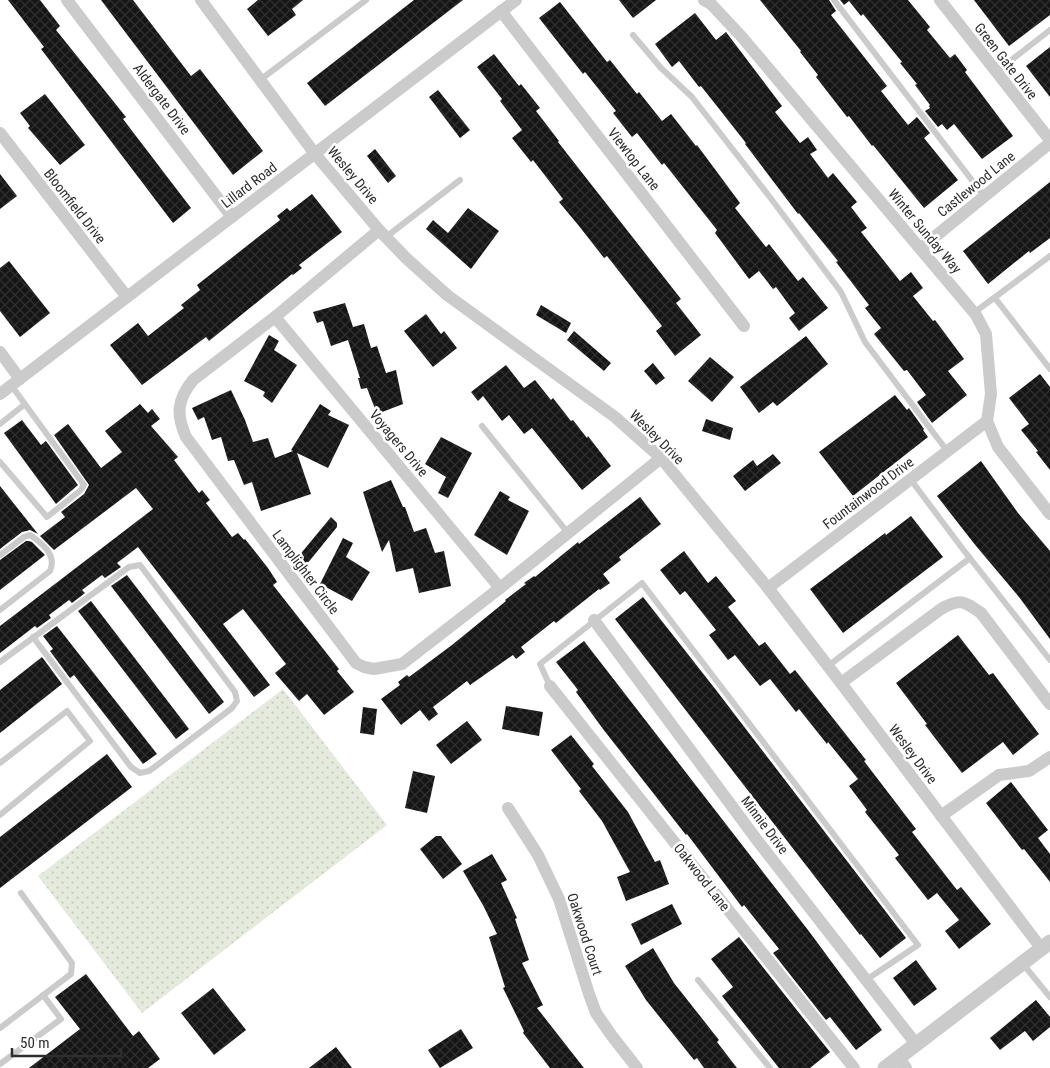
<svg xmlns="http://www.w3.org/2000/svg" width="1050" height="1068" font-family="'Roboto Condensed',sans-serif">
<style>
.grass{fill:url(#grass-dots)}
.building{fill:url(#building-cross-hatch)}
.lines{fill:none;stroke-linecap:round;stroke-linejoin:round}
.service{stroke:#cbcbcb;stroke-width:6}
.minor{stroke:#cbcbcb;stroke-width:12}
.tertiary{stroke:#cbcbcb;stroke-width:15}
.labels{text-anchor:middle;stroke-width:5;stroke-linejoin:round;paint-order:stroke}
.street-label{font-size:14px;fill:#2e2e2e;stroke:#fff}
</style>
<defs>
<pattern id="grass-dots" width="8" height="8" patternUnits="userSpaceOnUse" patternTransform="scale(1.25)"><rect width="8" height="8" fill="#e4eadc"/><path d="M2 2h.1M6 6h.1" fill="none" stroke="#c4c9bd" stroke-width="1.8" stroke-linecap="round"/></pattern>
<pattern id="building-cross-hatch" width="8" height="8" patternUnits="userSpaceOnUse" patternTransform="scale(1.25)"><rect width="8" height="8" fill="#151515"/><path d="M0 0l8 8M0 8l8-8" fill="none" stroke="#2f2f2f"/></pattern>
</defs>
<rect width="100%" height="100%" fill="#fff"/>
<polygon class="grass" points="283,689 387,825 142,1013 38,876"/>
<g class="building">
<polygon points="8,0 40,0 60,26 56,30 126,117 123,119 191,208 173,223 41,49 44,47"/>
<polygon points="101,0 133,0 191,76 200,69 263,151 233,175"/>
<polygon points="258,0 303,0 292,9 296,15 268,36 247,9"/>
<polygon points="414,0 463,0 325,106 307,83"/>
<polygon points="619,0 656,0 633,18"/>
<polygon points="760,0 829,0 836,11 831,15 887,86 881,91 908,125 917,117 930,133 924,138 958,180 924,208 873,145 872,146 849,116 847,117 816,77 818,75 800,52 801,51"/>
<polygon points="840,0 908,0 930,27 927,30 950,58 955,54 967,70 965,72 1013,136 982,159 954,124 947,130 942,124 938,127 925,111 930,108 929,106 930,105 915,85 917,84 900,63 902,62 863,14 861,16 849,1 844,5"/>
<polygon points="974,0 1050,0 1050,15 1009,46"/>
<polygon points="560,2 607,62 610,60 637,94 639,92 662,121 671,114 696,146 697,145 740,203 735,208 766,247 769,244 798,281 803,277 828,308 799,331 789,318 795,313 776,287 773,289 759,271 749,279 715,233 717,230 664,163 662,165 637,133 632,137 613,113 616,111 585,72 583,74 539,18"/>
<polygon points="695,13 716,40 726,32 782,106 775,112 800,143 808,137 817,150 810,154 828,178 833,173 857,202 851,207 867,228 861,232 900,281 911,272 923,288 913,296 933,321 935,320 964,359 948,371 967,395 932,423 917,402 926,395 907,370 904,371 874,334 881,328 865,308 869,305 836,262 838,261 799,213 798,214 745,144 746,143 701,86 699,87 679,61 672,67 655,44"/>
<polygon points="1050,47 1050,97 1026,66"/>
<polygon points="494,54 519,86 521,84 540,108 536,111 559,141 558,142 681,299 676,303 701,335 675,356 656,331 662,326 607,256 604,258 579,226 559,202 563,199 533,160 531,162 512,138 522,130 500,101 502,99 477,67"/>
<polygon points="438,90 470,130 460,138 429,97"/>
<polygon points="45,94 85,145 60,165 28,128 30,126 20,113"/>
<polygon points="375,149 396,176 388,183 367,156"/>
<polygon points="0,174 17,196 0,209"/>
<polygon points="1050,182 1050,238 1030,253 1029,251 988,284 963,251"/>
<polygon points="312,194 342,232 299,265 302,268 293,275 292,274 209,341 206,337 142,385 110,345 138,323 148,336 184,308 181,305 200,290 197,285 280,220 277,216 287,208 290,211"/>
<polygon points="468,208 499,231 471,269 426,229 433,220 448,233"/>
<polygon points="9,261 50,313 20,337 0,311 0,268"/>
<polygon points="345,303 353,327 364,324 371,348 377,346 386,373 396,370 403,404 377,414 367,388 361,389 358,378 360,378 348,340 331,346 323,321 317,323 313,312"/>
<polygon points="541,305 571,323 566,333 536,315"/>
<polygon points="426,314 441,334 444,331 457,348 433,367 404,331"/>
<polygon points="574,331 611,363 604,371 567,340"/>
<polygon points="269,335 279,341 274,350 297,365 272,403 263,396 265,392 244,381"/>
<polygon points="806,336 828,364 777,406 773,402 759,413 740,387"/>
<polygon points="710,357 734,377 712,402 688,381"/>
<polygon points="653,363 665,378 656,385 644,371"/>
<polygon points="506,365 524,388 535,380 551,400 553,398 571,421 573,420 587,438 588,436 611,466 582,490 532,428 524,434 509,415 502,421 483,396 478,401 471,392"/>
<polygon points="1040,374 1050,387 1050,470 1036,452 1038,451 1021,430 1029,424 1009,398"/>
<polygon points="231,390 245,420 253,442 268,438 275,458 293,451 291,450 320,404 331,411 328,415 349,425 328,468 297,453 311,494 261,511 252,482 244,485 234,460 228,461 221,437 212,440 204,417 198,420 192,408"/>
<polygon points="895,395 907,410 909,408 924,429 923,430 928,437 853,496 819,452"/>
<polygon points="140,404 148,413 152,409 160,419 151,426 178,457 174,460 199,493 202,490 210,500 206,503 232,537 238,533 244,540 245,539 268,568 277,582 273,585 339,669 337,671 354,692 324,715 307,694 299,701 275,673 286,664 243,609 223,624 270,685 254,697 138,547 117,563 121,567 105,578 102,575 82,590 85,593 72,603 69,600 49,615 51,618 37,628 35,626 0,653 0,626 153,509 136,488 54,550 40,536 65,517 61,512 84,494 89,485 54,435 68,424 101,468 122,452 105,431"/>
<polygon points="706,419 733,428 730,440 702,431"/>
<polygon points="22,420 41,445 46,441 78,485 56,504 4,433"/>
<polygon points="441,437 472,453 448,498 438,493 446,477 425,464"/>
<polygon points="773,454 781,463 745,491 733,476 753,460 757,466"/>
<polygon points="981,461 1018,513 1050,551 1050,639 1019,597 976,546 937,496"/>
<polygon points="391,480 403,507 405,507 414,532 426,528 435,553 444,551 451,586 419,593 413,568 396,572 389,540 382,552 363,492"/>
<polygon points="0,486 38,534 30,530 22,532 0,549"/>
<polygon points="500,491 510,497 508,500 529,511 507,555 474,535"/>
<polygon points="640,497 661,524 619,557 621,560 603,574 610,583 600,590 599,589 556,623 554,621 521,647 525,652 516,659 513,655 470,685 467,681 433,707 438,714 429,721 420,710 401,725 381,699 400,685 398,682 407,675 409,677 452,645 506,601 505,600 526,584 524,583 534,576 535,577 578,542 579,544"/>
<polygon points="911,516 943,557 843,633 810,589 885,533 886,535"/>
<polygon points="331,517 337,523 337,527 307,564 298,557"/>
<polygon points="343,538 353,543 346,557 370,572 352,601 320,584"/>
<polygon points="26,541 29,541 32,542 45,555 0,590 0,560"/>
<polygon points="684,551 708,583 716,576 736,601 728,607 759,646 765,642 790,674 795,670 866,760 864,761 916,829 912,832 957,890 961,887 991,924 959,949 945,931 959,920 937,893 928,900 895,858 899,855 865,812 867,810 849,786 858,779 828,742 827,744 799,709 796,712 770,679 760,686 735,655 728,660 709,635 716,630 685,591 680,595 660,570"/>
<polygon points="127,575 224,702 209,714 111,586"/>
<polygon points="643,597 716,690 906,938 880,958 861,934 860,935 615,619"/>
<polygon points="91,601 189,729 176,739 78,611"/>
<polygon points="57,626 157,754 143,764 74,675 70,678 50,651 53,649 43,636"/>
<polygon points="958,635 989,675 993,673 1039,734 1013,755 1003,742 962,773 925,725 927,724 896,683"/>
<polygon points="584,641 808,930 882,1030 856,1050 830,1017 826,1020 773,953 779,949 744,905 742,907 687,834 686,835 603,729 576,692 578,690 556,662"/>
<polygon points="42,657 62,684 0,733 0,690"/>
<polygon points="506,706 543,712 539,736 502,729"/>
<polygon points="363,707 377,709 374,735 360,733"/>
<polygon points="467,721 482,740 451,764 436,745"/>
<polygon points="571,735 594,764 592,766 628,812 655,862 660,860 669,884 626,901 617,877 630,872 602,821 579,791 581,789 551,750"/>
<polygon points="107,754 132,787 0,888 0,837"/>
<polygon points="413,771 435,776 427,813 405,808"/>
<polygon points="1011,782 1048,830 1038,838 1050,854 1050,882 1024,849 1022,850 986,803"/>
<polygon points="436,836 441,836 462,864 443,879 420,849"/>
<polygon points="492,854 507,880 501,883 517,918 515,919 529,960 522,963 543,1005 537,1008 584,1068 550,1068 523,1033 524,1031 503,988 505,987 489,937 497,934 484,907 463,871"/>
<polygon points="672,904 682,924 641,945 631,924"/>
<polygon points="739,937 830,1052 810,1068 779,1068 722,996 733,987 711,959"/>
<polygon points="653,948 674,983 719,1040 717,1042 737,1068 704,1068 697,1058 694,1060 646,1000 625,966"/>
<polygon points="916,960 937,989 914,1006 893,978"/>
<polygon points="86,974 133,1036 139,1031 160,1059 148,1068 29,1068 80,1029 55,997"/>
<polygon points="213,988 246,1030 214,1055 181,1013"/>
<polygon points="1036,1000 1050,1017 1050,1027 1033,1041 1025,1031 1000,1050 990,1038"/>
<polygon points="461,1029 473,1048 440,1068 428,1050"/>
<polygon points="336,1047 352,1068 309,1068"/>
</g>
<g class="lines">
<g class="service">
<polyline points="834,0 984,196"/>
<polyline points="633,35 661,68 692,97 769,196 841,292 865,342 948,452"/>
<polyline points="996,72 1050,30"/>
<polyline points="260,80 366,0"/>
<polyline points="386,237 460,180"/>
<polyline points="995,298 1050,369"/>
<polyline points="975,312 1050,256"/>
<polyline points="0,424 25,404"/>
<polyline points="482,426 568,533"/>
<polyline points="0,462 47,517 81,490 84,485 11,385"/>
<polyline points="911,480 962,548 1050,660"/>
<path d="M0 555 24 537 30 535C43 544 57 555 50 571L0 610"/>
<polyline points="0,662 129,567 140,565 235,692 237,701 232,708 156,766 149,771 140,773 131,767 33,637"/>
<polyline points="828,666 970,558"/>
<polyline points="550,686 540,664 642,583 918,945 866,980"/>
<polyline points="0,763 67,711 90,741 0,815"/>
<polyline points="1023,964 1050,997"/>
<polyline points="698,980 770,1068"/>
<polyline points="0,1028 71,974 72,963 21,893"/>
<polyline points="0,1064 61,1019 43,995"/>
</g>
<g class="minor">
<polyline points="67,0 232,217"/>
<polyline points="201,0 315,154 379,230 406,258 447,295 615,417 661,458 768,588 841,683 1041,948"/>
<polyline points="704,0 711,4 741,36 976,315 986,334 991,394 987,421 998,447 1050,514"/>
<polyline points="940,0 1050,140"/>
<polyline points="501,11 744,326"/>
<polyline points="0,133 127,297"/>
<path d="M379 230 275 317 193 380C177 400 176 414 186 437L356 663 364 667 374 669 402 664 500 588 661 458"/>
<polyline points="921,248 1050,143"/>
<polyline points="275,317 500,588"/>
<polyline points="0,352 20,379"/>
<polyline points="0,394 516,0"/>
<polyline points="768,588 987,421"/>
<polyline points="594,620 757,840 916,1044"/>
<path d="M841 683 941 609C960 598 964 601 981 613L1050 704"/>
<polyline points="550,686 854,1068"/>
<polyline points="508,808 538,855 559,899 589,994 596,1013 612,1036 637,1068"/>
<polyline points="941,816 999,775 1029,771 1050,757"/>
<polyline points="899,1058 906,1068"/>
</g>
<polyline class="tertiary" points="885,1068 1050,942"/>
</g>
<g class="labels">
<g class="street-label">
<text transform="translate(1006 61) rotate(52)" y="5">Green Gate Drive</text>
<text transform="translate(162 99) rotate(53)" y="5">Aldergate Drive</text>
<text transform="translate(634 159) rotate(52)" y="5">Viewtop Lane</text>
<text transform="translate(353 175) rotate(50)" y="5">Wesley Drive</text>
<text transform="translate(976 184) rotate(-39)" y="5">Castlewood Lane</text>
<text transform="translate(249 185) rotate(-37)" y="5">Lillard Road</text>
<text transform="translate(75 206) rotate(52)" y="5">Bloomfield Drive</text>
<text transform="translate(925 231) rotate(50)" y="5">Winter Sunday Way</text>
<text transform="translate(657 437) rotate(45)" y="5">Wesley Drive</text>
<text transform="translate(399 443) rotate(50)" y="5">Voyagers Drive</text>
<text transform="translate(868 493) rotate(-37)" y="5">Fountainwood Drive</text>
<text transform="translate(306 572) rotate(53)" y="5">Lamplighter Circle</text>
<text transform="translate(913 754) rotate(53)" y="5">Wesley Drive</text>
<text transform="translate(765 825) rotate(53)" y="5">Minnie Drive</text>
<text transform="translate(702 877) rotate(52)" y="5">Oakwood Lane</text>
<text transform="translate(585 934) rotate(72)" y="5">Oakwood Court</text>
</g>
</g>
<path d="M12 1048v8h109v-8" fill="none" stroke="#2e2e2e" stroke-width="2.5"/>
<text x="20" y="1048" font-size="15" fill="#2e2e2e" stroke="#ffffff" stroke-width="4" paint-order="stroke">50 m</text>
</svg>
